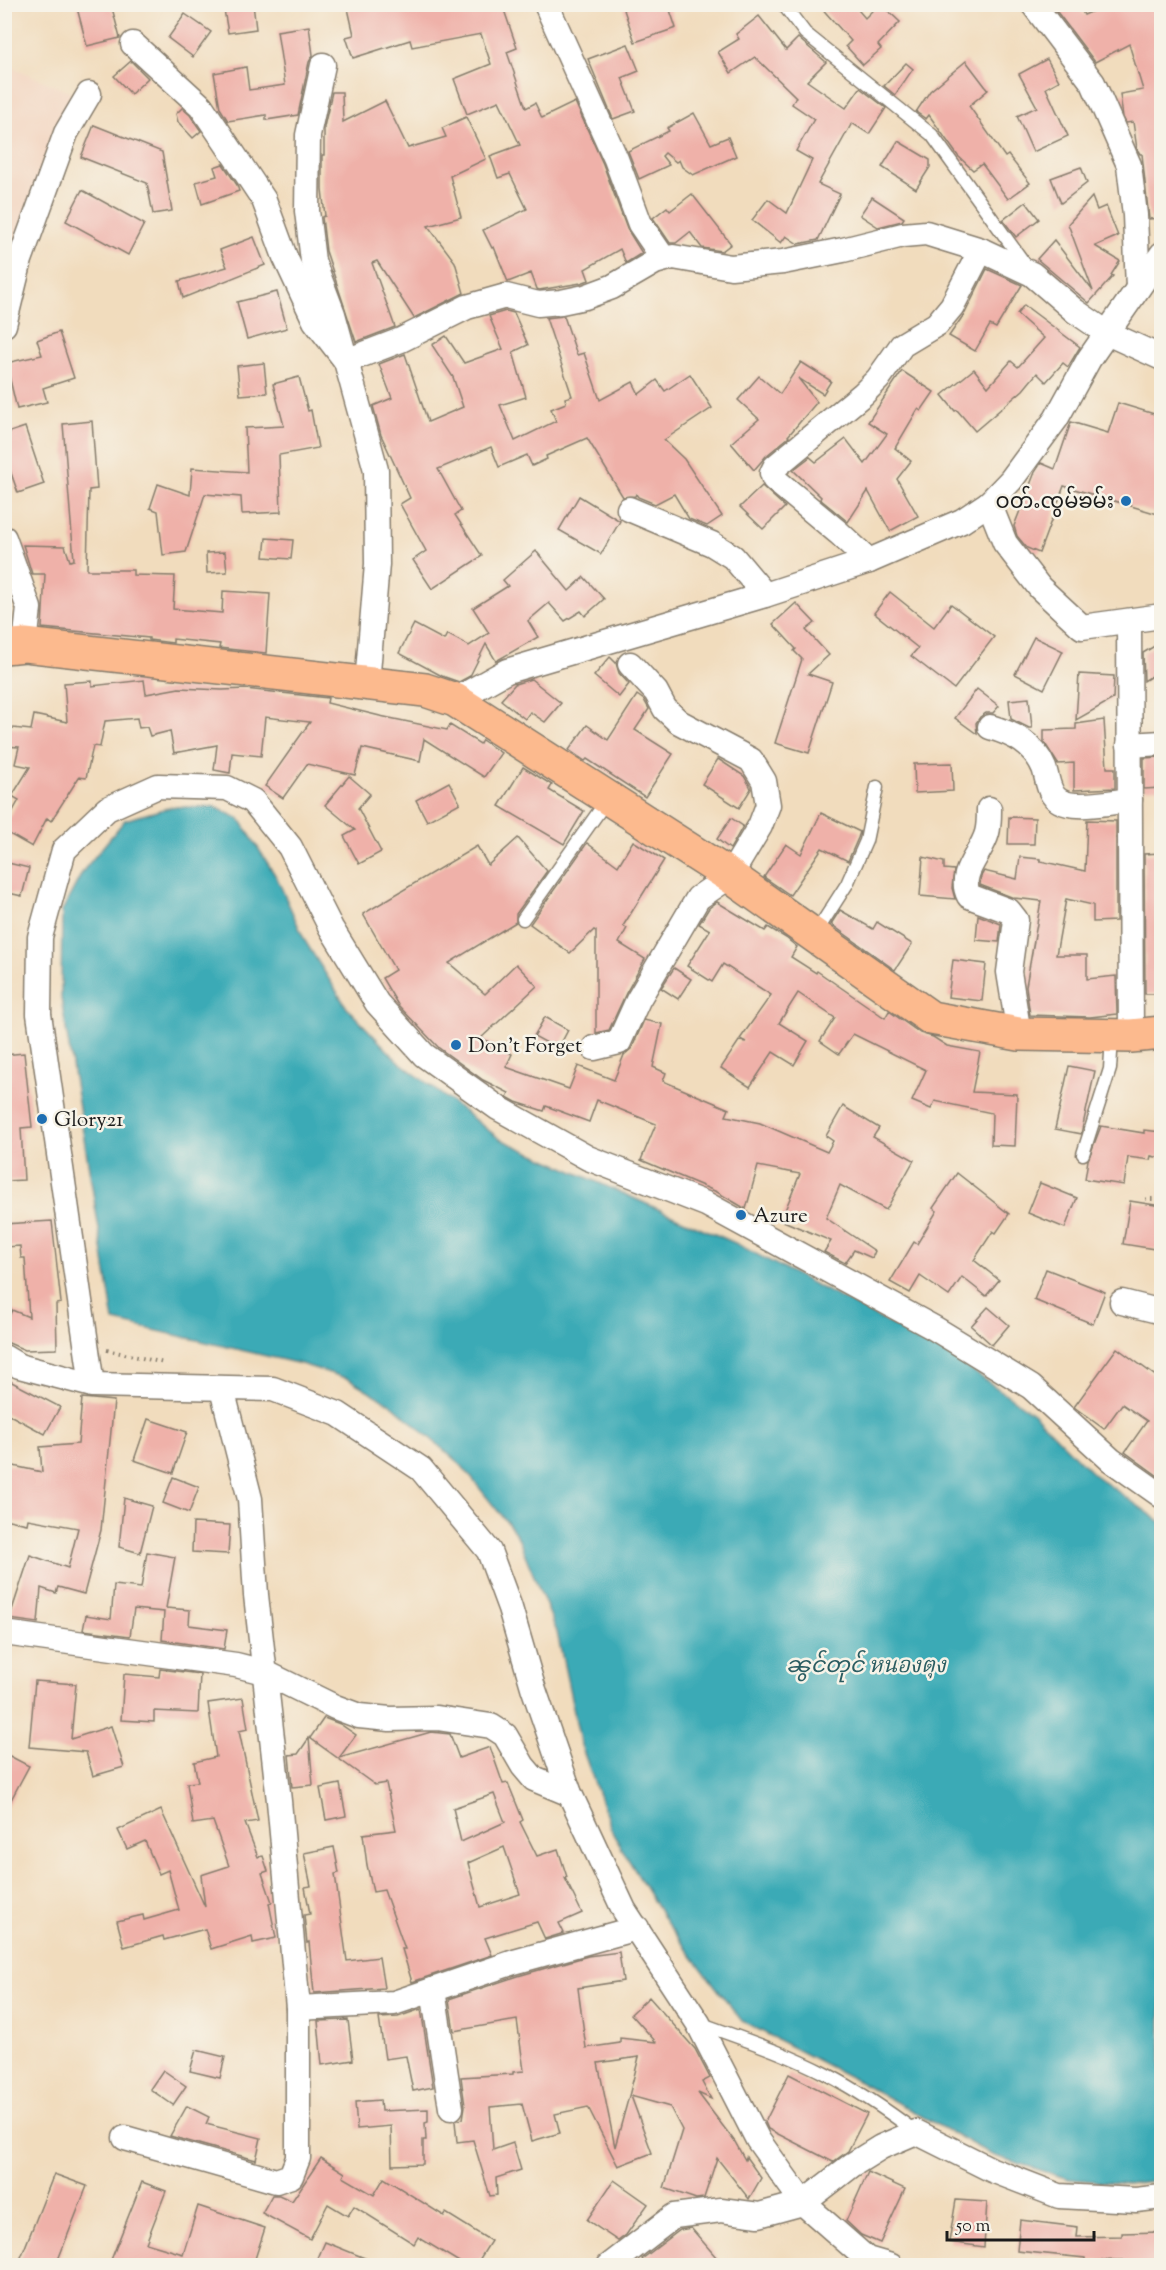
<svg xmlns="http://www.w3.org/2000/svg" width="1166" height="2270" font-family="'Sorts Mill Goudy','Noto Sans Myanmar','Noto Serif Thai',serif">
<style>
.built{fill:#f3d4bf}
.water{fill:#3aaab6;stroke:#2b6369;stroke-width:1.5}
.building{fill:#efb1a9;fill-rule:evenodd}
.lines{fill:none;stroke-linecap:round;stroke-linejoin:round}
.service-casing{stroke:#867c6c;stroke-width:15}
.minor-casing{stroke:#867c6c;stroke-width:27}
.trunk-casing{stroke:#867c6c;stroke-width:36}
.path{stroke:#867c6c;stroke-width:4;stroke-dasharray:1.5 4.5;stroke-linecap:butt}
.service{stroke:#fff;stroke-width:12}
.minor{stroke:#fff;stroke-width:24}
.trunk{stroke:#fcba8e;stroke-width:33}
.poi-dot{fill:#1f6fb2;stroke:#f7f3e8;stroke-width:2}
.labels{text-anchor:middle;stroke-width:5;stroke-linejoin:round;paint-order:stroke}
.poi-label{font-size:21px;fill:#1c1c1c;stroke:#f7f3e8;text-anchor:start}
.water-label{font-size:22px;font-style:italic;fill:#2a5c61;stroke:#f7f3e8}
</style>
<rect width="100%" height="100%" fill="#f7f3e8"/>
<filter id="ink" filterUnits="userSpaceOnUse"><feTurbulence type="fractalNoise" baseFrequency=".0167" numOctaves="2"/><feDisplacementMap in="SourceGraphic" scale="12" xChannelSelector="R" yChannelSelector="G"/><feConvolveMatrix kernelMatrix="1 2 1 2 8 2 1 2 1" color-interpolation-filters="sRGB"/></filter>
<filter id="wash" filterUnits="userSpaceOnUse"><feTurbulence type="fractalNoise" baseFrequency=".008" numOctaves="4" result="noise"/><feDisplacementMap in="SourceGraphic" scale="24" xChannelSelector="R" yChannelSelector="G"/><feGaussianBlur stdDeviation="1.35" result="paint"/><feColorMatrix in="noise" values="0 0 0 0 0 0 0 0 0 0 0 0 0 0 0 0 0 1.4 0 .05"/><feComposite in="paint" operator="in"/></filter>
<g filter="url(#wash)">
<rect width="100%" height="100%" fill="#f1dcbd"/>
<polygon class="built" points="5,64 73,94 5,269"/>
<polygon class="water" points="171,807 215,807 240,819 277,878 305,941 347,1008 398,1061 500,1139 735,1243 948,1354 1033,1413 1093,1474 1161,1522 1161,2180 1127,2184 1069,2179 992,2155 865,2085 742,2021 666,1922 613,1834 581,1745 557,1632 517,1535 462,1466 391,1404 349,1379 301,1364 114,1321 61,998 62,911 83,871 125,820"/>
<g id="blocks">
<g class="building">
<polygon points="76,4 111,4 120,38 87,46"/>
<polygon points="223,4 253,4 256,29 228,33"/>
<polygon points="347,4 502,4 517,48 507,52 526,108 535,103 542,118 575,102 603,164 627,229 642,253 626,263 620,249 585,269 589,280 581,283 539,290 537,289 531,273 508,282 494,247 492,248 483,230 527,209 510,174 498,178 490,156 520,145 499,101 467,114 454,79 491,64 481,34 412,47 410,40 353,58 346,37 354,35"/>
<polygon points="622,4 668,4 676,28 635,42"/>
<polygon points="818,4 853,4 865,18 879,4 881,4 900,22 878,45 881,49 863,65 846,46 851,41"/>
<polygon points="1051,4 1078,4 1084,15 1110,4 1161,4 1161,218 1149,219 1142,154 1140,154 1137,149 1133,122 1126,123 1123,117 1120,94 1143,90 1129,44 1095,62"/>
<polygon points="185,14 211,32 193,57 168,38"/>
<polygon points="759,16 786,50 798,38 826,62 807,81 846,108 860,88 886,108 869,134 852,123 818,184 840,194 818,240 798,244 786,236 781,243 752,220 768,199 787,213 812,160 796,151 814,119 792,104 796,97 755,57 731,73 718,52 739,39 736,34"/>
<polygon points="309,26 313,55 309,62 298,115 266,120 266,115 228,121 220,108 214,73 246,67 249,90 285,85 277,31"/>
<polygon points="628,44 639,71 622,78 635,111 613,119 588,59"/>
<polygon points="1047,59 1059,81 1046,88 1068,136 1033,152 1017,116 1037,107 1019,74"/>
<polygon points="131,61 148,78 131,94 114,76"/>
<polygon points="966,61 988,90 969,106 1005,157 1008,155 1030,183 1008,199 982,164 973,170 958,156 929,115 926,119 916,112 930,91"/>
<polygon points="906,63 913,69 895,95 884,86"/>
<polygon points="332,92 342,92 343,122 385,101 408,148 446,137 442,128 466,117 486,159 450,176 461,217 428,226 455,262 464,293 414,318 377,261 372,263 395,327 356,342 326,251 322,217 325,216 322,189 322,155 324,155 324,127"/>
<polygon points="182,108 190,115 201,131 193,138 178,122 176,114"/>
<polygon points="694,113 711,144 728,137 736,156 693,175 682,167 679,160 676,162 665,153 662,156 669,165 639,179 628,151 669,131 667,128"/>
<polygon points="94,125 162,152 172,211 153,214 147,183 81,157"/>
<polygon points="898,141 930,160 930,167 916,189 882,167"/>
<polygon points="223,164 237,185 239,191 202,204 196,182 217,176 214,167"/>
<polygon points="1081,167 1087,183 1061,203 1051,178"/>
<polygon points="82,190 144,224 128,255 66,221"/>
<polygon points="692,194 731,244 722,251 702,248 690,232 676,243 670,243 653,218 667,207 670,211"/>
<polygon points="872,197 904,218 902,221 878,227 860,215"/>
<polygon points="1092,197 1097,210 1106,206 1118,236 1095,246 1120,261 1111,275 1113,276 1089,303 1037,259 1054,240 1093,291 1068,224"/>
<polygon points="1026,202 1039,219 1016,237 1003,220"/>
<polygon points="254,237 265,265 183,298 179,281 227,267 220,250"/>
<polygon points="987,269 1022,285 996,328 990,325 975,351 949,336 965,313"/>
<polygon points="277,292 287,328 247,339 237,302"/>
<polygon points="1024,305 1080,347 1068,367 1063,363 1046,382 1037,373 1023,390 975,431 957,410 955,411 942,395 974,369 988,387 1011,361 1018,367 1044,338 1017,314"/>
<polygon points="506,311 514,313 528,345 513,352 526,397 500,405 515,441 556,421 551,409 566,403 565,398 572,396 546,318 564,316 577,355 584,353 600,400 633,382 639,394 657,380 665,391 690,374 712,408 664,440 684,459 722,516 707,526 689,519 674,494 655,504 638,497 636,494 635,496 623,497 587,438 546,456 547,459 532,466 527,455 499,467 491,447 438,469 461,511 455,515 482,556 432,589 413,560 426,551 400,504 410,498 381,435 373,406 392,398 379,364 405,354 428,422 463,407 453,377 432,345 446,336 464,363 503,349 489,316"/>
<polygon points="59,332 74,378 43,388 47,402 17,409 6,363 42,355 37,340"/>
<polygon points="801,362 831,381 823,394 798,378 817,402 788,436 789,437 766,456 754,470 731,443 759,419 738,400 759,376 780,394"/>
<polygon points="264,363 267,393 240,395 237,366"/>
<polygon points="902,371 934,392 921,411 918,409 895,448 911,461 897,479 918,516 890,531 868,491 848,522 820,499 821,497 793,470 810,457 816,462 846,439 865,464 887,434 868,422"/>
<polygon points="299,377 308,411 311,410 318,448 279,455 281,512 242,514 241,497 205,494 186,552 163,555 158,511 150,508 158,484 190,495 192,468 247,472 245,428 284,426 273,384"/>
<polygon points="1118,403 1161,416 1161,515 1064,486 1039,553 1027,548 1017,536 1014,526 1035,472 1041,463 1055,469 1071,422 1108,433"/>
<polygon points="92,421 97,489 89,490 87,570 133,570 133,575 175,576 173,609 222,613 223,591 270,594 266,653 219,648 220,644 173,639 173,643 149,640 149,638 42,628 45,574 32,574 23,545 65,546 70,561 74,560 63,424"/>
<polygon points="25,427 44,484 18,493 4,453 4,434"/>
<polygon points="762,486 785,507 763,529 740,507"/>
<polygon points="579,496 620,521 601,554 559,530"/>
<polygon points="266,538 293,540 291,559 264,557"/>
<polygon points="536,551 569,591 584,577 604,599 585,616 581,611 565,621 549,603 528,621 538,637 496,661 486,644 470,676 459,682 442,676 399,653 414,624 444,640 447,634 469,646 489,633 473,608 508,586 503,580"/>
<polygon points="225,552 227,572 207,573 206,553"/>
<polygon points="890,592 934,627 951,604 994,637 954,689 911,656 918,648 874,613"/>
<polygon points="796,603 815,623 806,630 829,655 808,674 832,682 809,753 775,743 802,659 794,651 796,649 773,624"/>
<polygon points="1034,637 1063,651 1044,689 1015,674"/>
<polygon points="1161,642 1161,670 1144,681 1143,653"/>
<polygon points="610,657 616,663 619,673 629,684 619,697 594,676"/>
<polygon points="1079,674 1114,676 1113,699 1076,720"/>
<polygon points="531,679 561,703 545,722 530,712 525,719 501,700 515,684"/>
<polygon points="144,680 146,694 179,688 222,690 245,689 328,698 327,703 380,716 447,730 450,725 480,744 482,740 501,753 484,777 424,739 420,761 362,748 355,775 307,764 283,798 265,786 310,722 265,717 261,756 232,753 230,773 214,770 217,745 174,753 170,731 150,736 147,727 139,728 137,718 105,721 100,747 93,746 86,778 79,777 51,821 47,818 32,847 4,831 4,827 19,800 12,796 30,767 15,764 19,747 4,746 4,727 31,730 34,715 67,722 64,683 92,681 92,686"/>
<polygon points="977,689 999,706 993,713 986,713 980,717 976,723 977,734 955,718"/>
<polygon points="637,695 644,700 649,709 635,730 673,754 645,797 587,759 585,761 569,750 587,725 608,740"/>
<polygon points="1029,698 1032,728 1029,728 1011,719 1009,700"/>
<polygon points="1104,720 1107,768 1115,768 1115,788 1074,790 1074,763 1058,764 1044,742 1044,730 1076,729 1076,724"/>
<polygon points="1161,757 1161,788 1144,789 1144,758"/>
<polygon points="718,759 744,776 750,786 751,789 739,808 702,784"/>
<polygon points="952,763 953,791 915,793 914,764"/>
<polygon points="523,767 552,785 549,790 584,811 564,844 499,806"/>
<polygon points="349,776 370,794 358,808 381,852 359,864 344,836 355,830 325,805"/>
<polygon points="449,782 460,803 427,821 416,800"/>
<polygon points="821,813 860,832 858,838 848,861 822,848 790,895 764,877 786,844 801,854"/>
<polygon points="1009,817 1035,818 1034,844 1008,844"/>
<polygon points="731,818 743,826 730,849 717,839"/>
<polygon points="1087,820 1116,821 1116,921 1093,922 1093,905 1066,899 1056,955 1087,955 1087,979 1116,976 1117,1014 1090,1017 1030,1015 1026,986 1041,901 1014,898 980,885 981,876 984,871 1017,879 1020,857 1040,859 1040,861 1085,871"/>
<polygon points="518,838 547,871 516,914 516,922 449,963 485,994 516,964 537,986 481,1038 512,1054 506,1067 569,1089 578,1066 614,1080 624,1055 632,1048 644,1020 662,1024 653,1067 666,1073 663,1081 729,1109 726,1116 760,1123 827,1152 833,1141 826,1136 843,1106 879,1128 873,1137 914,1160 886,1210 840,1185 826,1218 875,1251 872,1258 854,1250 845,1263 824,1252 831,1241 781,1220 800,1174 758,1166 746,1209 717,1192 641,1160 656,1124 597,1100 589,1122 546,1106 544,1111 516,1102 507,1097 509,1093 483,1080 439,1048 398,1005 382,978 395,970 363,914 477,846 488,865"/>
<polygon points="633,841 664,860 623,926 627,928 619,943 645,959 626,993 609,1030 596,1033 596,931 594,930 570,953 530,924 587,843 618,866"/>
<polygon points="1161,853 1161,994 1145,994 1144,854"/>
<polygon points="923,857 944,862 944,869 954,870 952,888 955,899 920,896"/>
<polygon points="4,862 29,868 22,896 4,892"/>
<polygon points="717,902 765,931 768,927 786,938 797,947 791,957 816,973 817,971 885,1018 889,1011 920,1033 933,1037 947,1046 980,1052 972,1092 1017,1094 1015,1146 991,1145 992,1113 935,1101 931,1109 912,1101 926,1070 853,1034 839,1054 820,1041 835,1018 798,993 779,1023 808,1041 794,1065 773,1052 750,1087 721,1068 739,1041 746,1042 740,1039 771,995 723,964 712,982 687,966 710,930 699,924 709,908"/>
<polygon points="840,910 873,929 877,922 912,944 895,970 831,924"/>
<polygon points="978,915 1001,924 999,942 976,940"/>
<polygon points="953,960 986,964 982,1001 948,997"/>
<polygon points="674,968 691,979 678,999 661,988"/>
<polygon points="545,1017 568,1030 558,1049 534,1036"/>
<polygon points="24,1053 32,1127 21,1128 24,1180 4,1181 4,1055"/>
<polygon points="1069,1066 1095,1071 1081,1134 1055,1129"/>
<polygon points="1101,1126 1144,1133 1144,1130 1161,1132 1161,1158 1151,1156 1150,1160 1128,1157 1124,1185 1085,1179 1088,1160"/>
<polygon points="957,1173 1009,1214 996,1233 993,1231 974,1260 999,1280 986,1296 962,1277 949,1296 920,1276 910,1293 890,1282 914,1242 917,1244 937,1211 933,1208"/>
<polygon points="1040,1183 1077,1198 1065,1228 1028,1213"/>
<polygon points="1130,1201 1161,1206 1161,1250 1123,1244"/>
<polygon points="52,1221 61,1303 56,1304 57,1349 25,1350 4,1341 4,1327 12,1310 29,1317 25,1258 21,1258 20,1246 4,1247 4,1224"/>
<polygon points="1046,1269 1105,1292 1093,1324 1034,1300"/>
<polygon points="988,1307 1009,1325 992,1345 971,1326"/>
<polygon points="1117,1348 1161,1380 1161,1478 1125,1452 1147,1421 1122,1404 1104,1429 1074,1407"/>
<polygon points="4,1378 60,1407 45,1434 4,1412"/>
<polygon points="82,1398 114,1401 101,1530 84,1594 58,1587 56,1593 41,1588 38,1623 9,1619 30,1555 68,1568 78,1528 28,1519 27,1524 4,1519 4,1464 42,1472 40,1447 78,1444"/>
<polygon points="148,1419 187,1432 173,1473 134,1460"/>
<polygon points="173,1477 199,1487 189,1513 163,1503"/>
<polygon points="124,1498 152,1506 140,1553 119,1547"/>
<polygon points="193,1523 230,1525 228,1554 192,1552"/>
<polygon points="147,1552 175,1557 166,1608 190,1610 189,1625 227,1630 224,1649 162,1640 164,1612 134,1609 130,1636 83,1630 86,1615 111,1619 114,1585 141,1588"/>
<polygon points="160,1669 200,1674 198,1713 154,1711 154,1722 121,1720 124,1674 159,1677"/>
<polygon points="35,1681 76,1684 71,1739 111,1726 124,1767 93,1776 86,1752 29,1747"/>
<polygon points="243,1698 248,1729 239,1731 258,1821 245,1823 258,1857 263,1856 268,1871 262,1873 272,1902 269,1903 276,1938 253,1943 252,1936 211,1949 205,1929 164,1940 163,1936 124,1947 117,1921 143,1915 144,1920 179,1910 168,1870 159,1874 145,1841 127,1849 118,1830 161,1810 205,1907 201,1875 229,1866 213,1821 193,1824 187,1783 198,1782 194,1762 216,1757 208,1703"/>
<path d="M324 1718 340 1724 356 1735 339 1758 431 1732 450 1734 459 1758 490 1747 503 1784 508 1783 523 1820 520 1822 537 1856 558 1849 567 1877 565 1878 582 1913 559 1923 564 1933 545 1939 537 1922 485 1938 492 1955 412 1982 402 1949H405L384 1890 373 1892 367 1865 363 1834 396 1830 386 1783 375 1785 310 1738ZM494 1794 505 1822 461 1842 453 1808ZM504 1847 520 1894 480 1907 468 1863Z"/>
<polygon points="309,1738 313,1785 292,1787 289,1755 298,1754"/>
<polygon points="4,1753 29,1766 4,1813"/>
<polygon points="340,1784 346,1816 326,1820 320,1788"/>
<polygon points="334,1847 339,1873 335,1874 347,1961 379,1957 384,1988 314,1993 309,1942 307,1943 304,1915 310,1914 305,1887 311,1886 304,1853"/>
<path d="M619 1952 623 1981 578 1988 586 2048 620 2043V2038L656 2042 631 2014 649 1997 695 2049 710 2078 702 2082 711 2099 698 2093 735 2142 745 2160 746 2157 761 2178 749 2199 717 2158 704 2198 696 2199 664 2188 682 2130 670 2107 631 2096 652 2153 618 2166 588 2107 555 2114 560 2133 532 2141 522 2104 490 2107 493 2150 513 2143 521 2170 496 2178 497 2195 490 2196 473 2140 457 2142 455 2121 463 2119 465 2106 461 2077 513 2074V2072L524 2071 517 2020 454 2031 449 1999 518 1976 588 1956ZM639 2057 629 2096 615 2147 598 2063Z"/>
<polygon points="421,2009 433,2087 413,2091 406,2056 385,2059 379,2018 398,2017"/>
<polygon points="348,2020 353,2060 322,2065 318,2021"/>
<polygon points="196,2050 225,2057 220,2078 190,2071"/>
<polygon points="163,2070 186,2086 173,2105 150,2089"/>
<polygon points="789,2074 867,2114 848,2151 833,2162 768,2129 765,2122"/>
<polygon points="380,2100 381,2111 428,2109 428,2122 425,2123 426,2140 423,2140 423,2164 392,2165 391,2126 357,2129 355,2102"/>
<polygon points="187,2106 209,2117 206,2124 261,2138 256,2160 170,2136"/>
<polygon points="321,2158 345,2173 343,2177 374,2195 384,2178 444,2216 446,2213 491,2241 476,2265 464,2265 418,2237 414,2244 354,2206 348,2216 328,2204 310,2239 262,2213 272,2195 279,2195 292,2201"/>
<polygon points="868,2172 905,2189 880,2243 861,2235 846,2221"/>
<polygon points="54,2174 87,2186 56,2265 18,2265"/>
<polygon points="614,2180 648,2204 626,2235 618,2241 587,2220"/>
<polygon points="142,2182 166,2191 146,2243 183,2254 198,2206 265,2228 253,2265 109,2265"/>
<polygon points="956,2200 987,2202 984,2247 949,2242"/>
<polygon points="1020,2220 1078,2227 1077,2237 1122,2236 1122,2233 1161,2232 1161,2265 1123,2265 1123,2260 1085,2261 1085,2258 1017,2251"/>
<polygon points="691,2228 723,2265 646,2265 642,2259 680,2230"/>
<polygon points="325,2242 382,2265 315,2265"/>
</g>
</g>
</g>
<g filter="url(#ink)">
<use href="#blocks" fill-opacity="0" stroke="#867c6c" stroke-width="1.5"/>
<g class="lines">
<defs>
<g id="service">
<polyline points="783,4 805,33 932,135 1027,267"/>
<polyline points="523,919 607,800"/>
<polyline points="815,934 847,884 866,841 877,787"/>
<polyline points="1083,1154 1110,1069 1112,1037"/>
<path d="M699 2023C743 2039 786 2053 828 2075 859 2091 888 2111 916 2132"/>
</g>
<g id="minor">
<polyline points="546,4 616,159 640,224 664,259"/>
<polyline points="1033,4 1093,83 1129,165 1135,215 1138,288"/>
<polyline points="133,44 201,106 234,155 264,200 285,257 315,321 346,361 401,340 467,307 506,296 538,304 561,302 585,297 612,287 655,262 673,257 731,267 783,262 843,250 903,235 926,233 981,250 1032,274 1075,311 1107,333 1162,254"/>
<polyline points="323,65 308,135 307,211 313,261 333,314 376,470 377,564 367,684"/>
<polyline points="4,325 20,260 66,133 89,94"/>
<polyline points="989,503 1005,543 1040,588 1082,627 1162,616"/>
<polyline points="629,509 712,544 733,557 765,595"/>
<polyline points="4,538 29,608 25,645"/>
<polyline points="869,561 839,533 774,479 772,473 775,467 863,394 878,379 902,345 937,324 952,306 981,250"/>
<polyline points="1129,621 1131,1036"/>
<polyline points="455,700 507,671 765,595 869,561 962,521 989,503 1011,480 1056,419 1089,359 1107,333 1162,358"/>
<path d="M990 727C1014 734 1034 744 1044 768 1048 779 1048 795 1060 801 1075 810 1113 802 1130 800"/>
<polyline points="1129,745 1162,743"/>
<path d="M989 809C989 817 989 826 987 833 981 855 957 873 969 896L1009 911 1016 920 1009 972 1019 1034"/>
<polyline points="594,1048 619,1042 638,1000 698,898 730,876 760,826 768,805 764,781 751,760 679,722 665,709 656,692 630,664"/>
<polyline points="1122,1302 1162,1312"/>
<polyline points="4,1357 19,1366 92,1385 273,1389 338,1414 421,1469 489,1551 510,1608 533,1687 570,1794 624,1910 698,2023 758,2140 803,2203 867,2259 891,2266"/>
<polyline points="92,1385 39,1014 40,937 64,850 107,809 158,786 227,788 253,801 290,847 331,928 377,1003 424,1055 498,1108 588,1158 706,1204 934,1328 1031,1387 1111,1460 1162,1496"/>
<polyline points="4,1633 236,1665 264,1672 335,1707 359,1716 390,1719 437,1718 491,1726 505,1735 523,1766 534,1779 570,1794"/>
<polyline points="433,1990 451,2108"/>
<polyline points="298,2008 394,2003 514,1962 637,1928"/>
<polyline points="125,2138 276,2181 291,2176 298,2158 298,2008 279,1801 256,1595 250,1499 222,1389"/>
<polyline points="609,2266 674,2216 721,2210 759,2215 803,2203 852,2165 881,2147 916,2132 992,2170 1059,2196 1136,2200 1162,2197"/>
</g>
<polyline id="trunk" points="4,647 25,645 425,690 455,700 730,876 931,1018 1019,1034 1131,1036 1162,1033"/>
</defs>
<use href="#service" class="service-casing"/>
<use href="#minor" class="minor-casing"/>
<use href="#trunk" class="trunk-casing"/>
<g class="path">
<polyline points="1145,1199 1162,1199"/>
<polyline points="107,1350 164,1363"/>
</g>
<use href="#service" class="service"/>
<use href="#minor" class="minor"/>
<use href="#trunk" class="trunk"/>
</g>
</g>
<g class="poi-dot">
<circle cx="1126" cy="501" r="6"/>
<circle cx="456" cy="1045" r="6"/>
<circle cx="42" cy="1119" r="6"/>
<circle cx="741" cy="1215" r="6"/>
</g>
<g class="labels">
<g class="poi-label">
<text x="1114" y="508" text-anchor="end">ဝတ်ႉၸွမ်ၶမ်း</text>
<text x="468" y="1052">Don't Forget</text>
<text x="54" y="1126">Glory21</text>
<text x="753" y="1222">Azure</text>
</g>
<g class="water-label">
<text x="866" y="1672">ၼွင်တုင် หนองตุง</text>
</g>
</g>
<rect width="1166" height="2270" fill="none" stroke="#f7f3e8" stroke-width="24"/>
<path d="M947 2231v9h147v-9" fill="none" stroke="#1c1c1c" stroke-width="3"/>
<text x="956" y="2231" font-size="18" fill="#1c1c1c" stroke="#f7f3e8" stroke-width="4.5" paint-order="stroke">50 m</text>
</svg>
